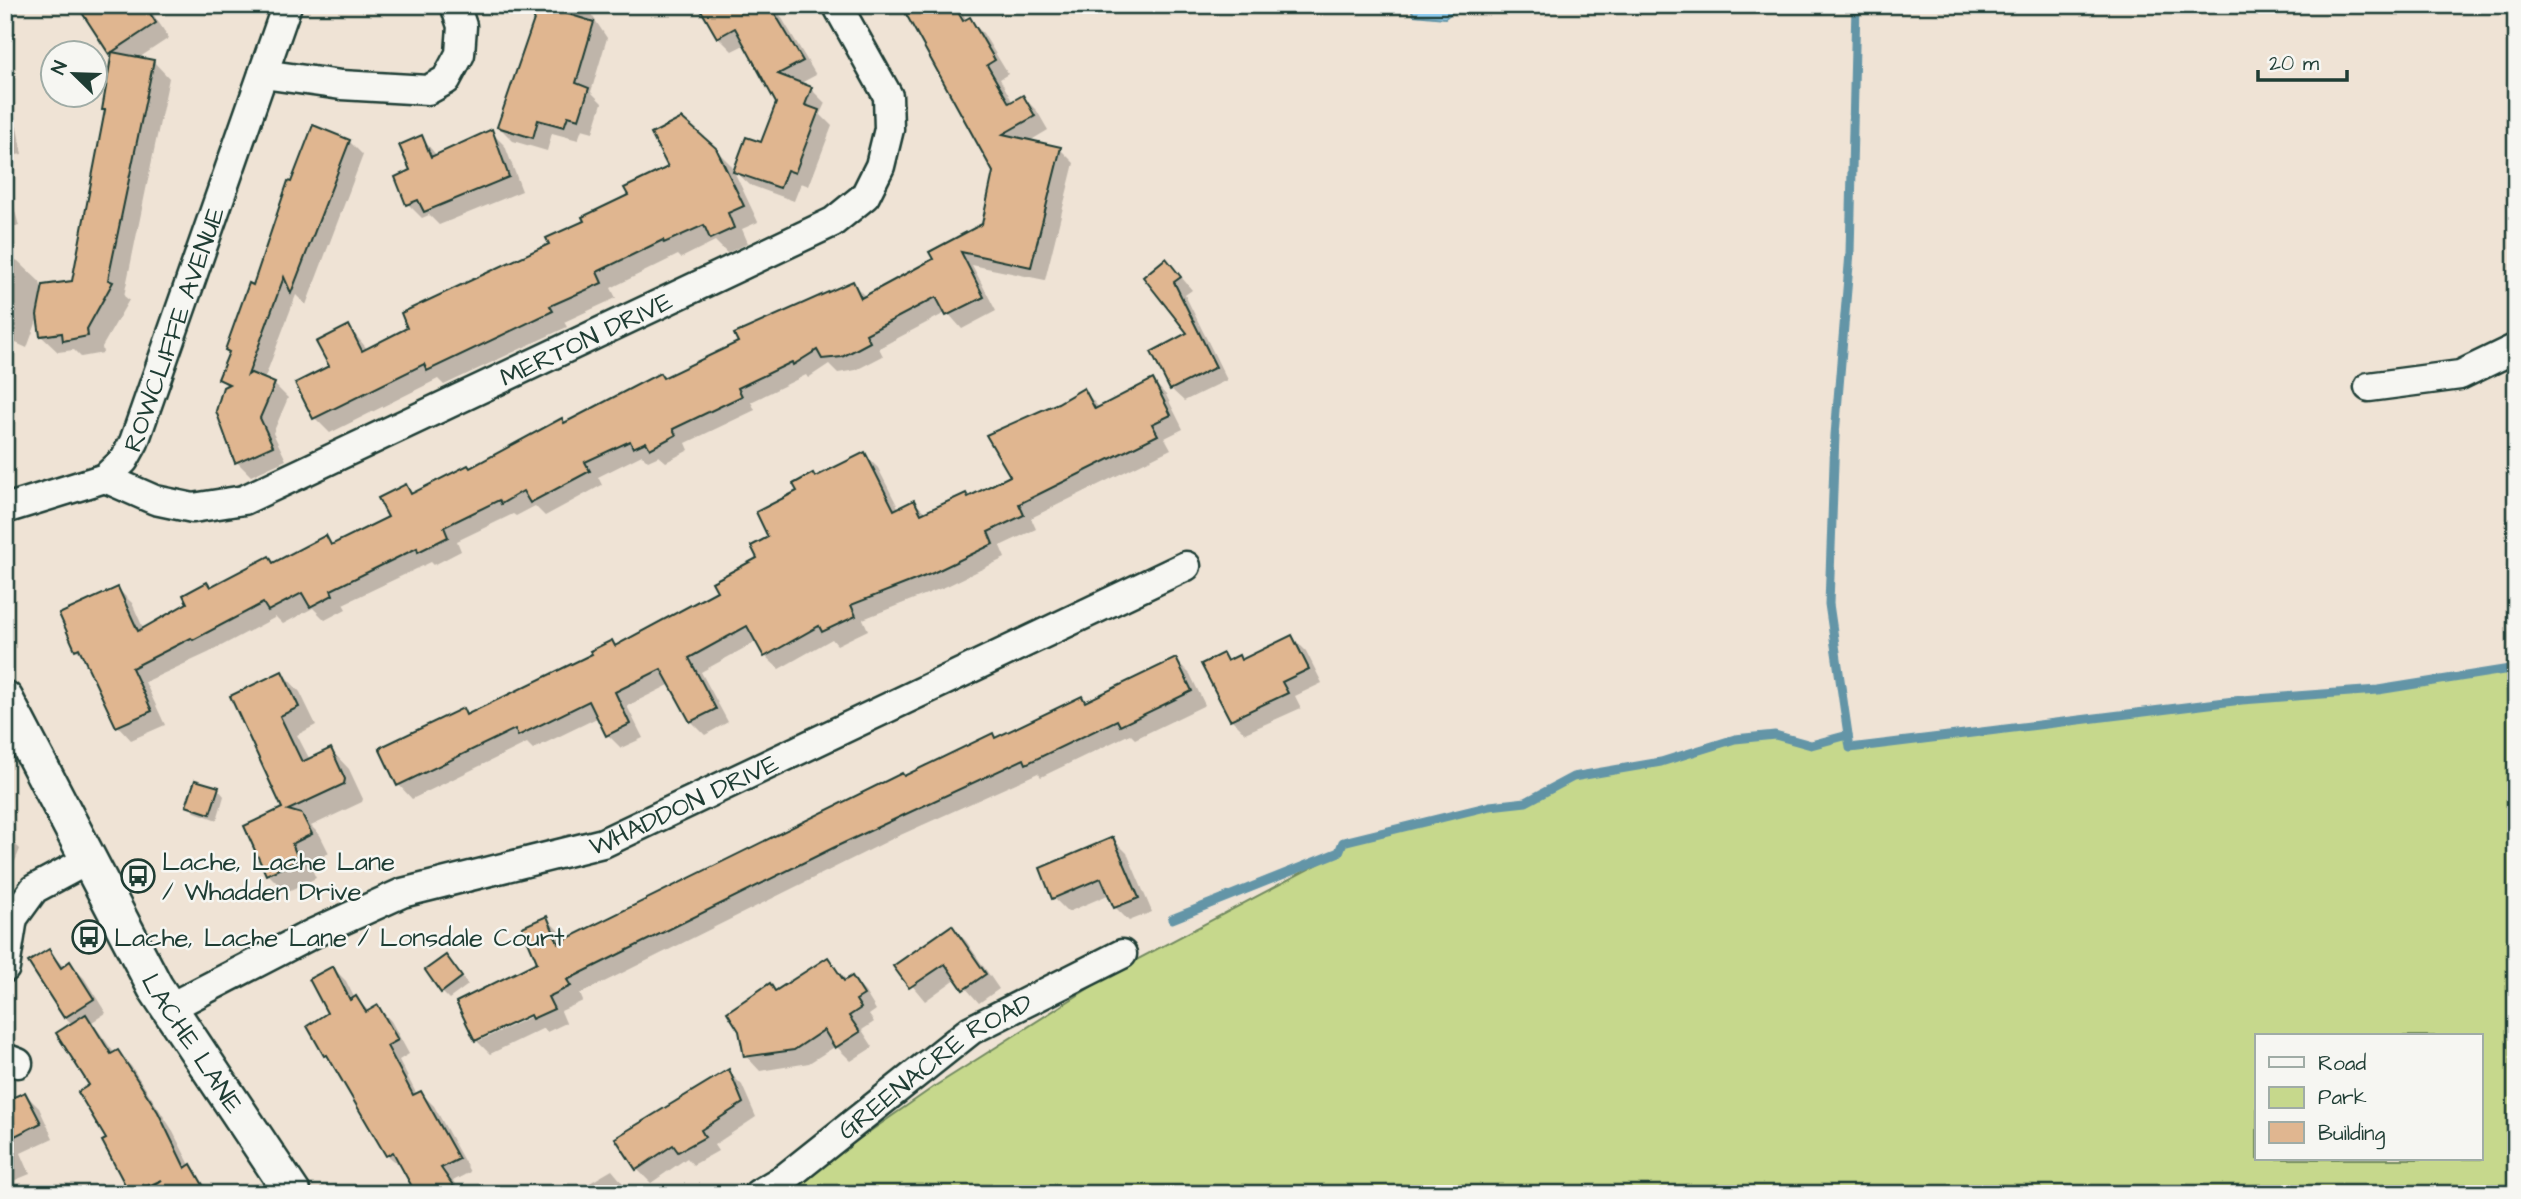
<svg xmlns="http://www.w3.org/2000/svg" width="2521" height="1199" font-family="'Architects Daughter',sans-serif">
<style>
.green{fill:#c6d88c;stroke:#728a60;stroke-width:2;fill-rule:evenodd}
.water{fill:#92cff3;stroke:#6495a7;stroke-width:2}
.shadow{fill:#0003;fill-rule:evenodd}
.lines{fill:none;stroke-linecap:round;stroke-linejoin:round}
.stream{stroke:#6495a7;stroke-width:9}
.building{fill:#e0b690;stroke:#1f3d34;stroke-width:2}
.minor-casing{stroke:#1f3d34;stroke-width:33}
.tertiary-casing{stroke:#1f3d34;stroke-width:40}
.minor{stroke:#f6f6f2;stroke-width:28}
.tertiary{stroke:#f6f6f2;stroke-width:35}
.labels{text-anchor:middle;stroke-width:5;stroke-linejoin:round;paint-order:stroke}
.street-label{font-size:26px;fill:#1f3d34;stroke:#f6f6f2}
.poi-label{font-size:26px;fill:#1f3d34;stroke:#f6f6f2;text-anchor:start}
</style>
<rect width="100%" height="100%" fill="#efe3d5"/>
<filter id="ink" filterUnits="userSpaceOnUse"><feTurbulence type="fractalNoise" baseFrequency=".0143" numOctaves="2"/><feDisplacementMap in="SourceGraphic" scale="14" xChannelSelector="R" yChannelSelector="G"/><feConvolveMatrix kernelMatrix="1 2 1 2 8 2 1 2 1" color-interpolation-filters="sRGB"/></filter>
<g filter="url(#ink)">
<path class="green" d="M2516 668V1194H780L935 1086 1119 969 1339 853 1343 842 1490 806 1526 802 1573 777 1660 762 1735 739 1775 735 1811 745 1848 735 1851 748 2242 700 2378 690ZM2257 1036H2481V1159H2257Z"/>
<polygon class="water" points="1409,5 1461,5 1445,18 1414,15"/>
<g class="shadow">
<polygon points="71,5 147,5 169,38 137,59 153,61 169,78 124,296 129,300 102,347 103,353 81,357 74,350 58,352 41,336 39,315 27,348 5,338 5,256 18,261 40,282 43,294 74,282 106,112 103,109 113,56 89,20"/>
<polygon points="537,5 585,5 607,38 591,92 602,103 593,132 582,129 578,140 552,133 547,151 513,141 499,127 540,9"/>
<polygon points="709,5 774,5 816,75 799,84 811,89 825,103 820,114 832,126 809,186 801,183 794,201 750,185 735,171 762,144 778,103 746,44 732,51 718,37"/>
<polygon points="903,5 958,5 967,21 969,20 983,33 1008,74 1000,79 1013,103 1023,97 1037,111 1048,130 1028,142 1060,149 1074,163 1045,280 972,265 996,311 962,329 947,312 879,348 883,356 856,370 838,373 829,364 808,378 806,375 751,402 755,410 686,443 689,450 666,462 659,456 648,461 642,455 598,477 602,485 545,516 535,506 516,516 513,514 457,541 461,551 434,565 431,562 343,604 346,609 325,620 313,608 283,624 276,617 208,653 145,682 165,725 131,740 118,726 86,659 76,649 118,589 132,603 144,630 269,558 275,564 326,537 334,546 390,518 406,486 414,495 470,470 741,343 853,284 866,297 935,260 984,225 995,171"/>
<polygon points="5,115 17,127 22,154 5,157"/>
<polygon points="491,132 505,146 522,191 439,225 429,215 422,218 408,204 421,137 437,156"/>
<polygon points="349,141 363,155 306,305 296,295 264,380 274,384 288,398 273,433 286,460 251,476 237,462 228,387 220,379 292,184"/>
<polygon points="715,149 731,165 758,222 742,229 748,243 727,253 715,241 681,258 678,255 611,288 616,298 564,322 567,327 444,385 438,379 330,433 315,418 298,384 331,367 349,327 368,350 410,329 630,196"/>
<polygon points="5,174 19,226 5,229"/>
<polygon points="1178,273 1192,290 1185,295 1227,380 1184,401 1171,389 1190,334 1145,277"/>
<polygon points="1153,381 1166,395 1183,429 1165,438 1171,449 1031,518 1036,529 1000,546 1005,558 947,586 863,619 868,630 837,645 832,639 779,669 765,656 757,641 701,672 728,722 705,735 691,721 671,684 627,706 643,738 621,748 608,735 599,717 533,749 527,743 412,799 399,785 462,710 469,716 616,647 719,592 759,559 799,492 816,479 865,455 878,468 899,509 914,502 926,513 969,499 1012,477 1059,405 1084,390 1100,409"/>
<polygon points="1292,637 1306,651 1322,683 1295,696 1301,708 1245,733 1231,719 1204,665 1223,655 1229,662 1238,657 1242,661"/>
<path d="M1176 660 1190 674 1205 705 1135 739 1130 734 1041 777 1038 773 896 837 580 994 583 1001 561 1011 566 1023 547 1032 544 1028 490 1054 476 1040 539 963 546 918 560 932 564 942 993 735 996 739 1082 698 1087 703ZM537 1010 539 1013 479 1041V1037Z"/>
<polygon points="282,673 300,692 316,725 297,735 310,760 331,750 349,769 363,799 362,802 311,826 320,835 329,853 309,863 316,878 286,892 267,873 285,809 233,697"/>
<polygon points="218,789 224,796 217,820 195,812 188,806"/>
<polygon points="5,835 20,849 5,886"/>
<polygon points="1113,839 1127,853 1152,912 1129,921 1115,907 1110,894 1068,912 1054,898"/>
<polygon points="952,927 966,941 999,989 979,1003 957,978 925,1001 896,966"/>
<polygon points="48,951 64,967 70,964 84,978 106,1013 92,1022 115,1054 117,1053 131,1066 171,1128 191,1167 212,1194 132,1194 105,1141 109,1139 73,1025 65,1017"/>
<polygon points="446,957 468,985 449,999 442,992"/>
<polygon points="828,959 847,981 851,978 865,992 876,1010 869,1015 874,1022 862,1030 873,1047 851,1061 836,1046 809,1063 760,1071 746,1056 770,986 777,992"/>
<polygon points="333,968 346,981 355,999 370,1012 378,1007 391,1021 409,1054 399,1060 417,1095 421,1093 434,1106 470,1172 453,1181 462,1194 415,1194 402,1167 387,1155 329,1013"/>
<polygon points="728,1071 742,1085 756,1117 714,1145 718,1151 693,1165 687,1158 651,1183 637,1169"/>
<polygon points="25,1094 39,1108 53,1138 21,1153 30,1174 8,1183 5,1180 5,1150 16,1145 9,1139"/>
<polygon points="612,1170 632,1194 571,1194"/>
</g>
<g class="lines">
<g class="stream">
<polyline points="1856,5 1850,253 1835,435 1829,604 1850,748 2242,700 2378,690 2516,668"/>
<polyline points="1172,919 1339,852 1343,842 1490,806 1526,802 1573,777 1661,762 1735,739 1775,735 1811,745 1848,735"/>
</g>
</g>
<g class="building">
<polygon points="77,5 145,5 156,23 109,54"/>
<polygon points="539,5 594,22 576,83 589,88 579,119 568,116 564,127 538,120 533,138 497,127"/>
<polygon points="698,5 774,5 771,7 803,61 778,74 812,87 805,105 819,110 795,173 787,170 780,188 733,172 746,137 761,142 776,103 735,28 717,38"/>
<polygon points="901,5 954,5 963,21 970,17 995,60 987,65 1009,103 1023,95 1035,116 1003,134 1061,147 1031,267 961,252 984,297 946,316 936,297 866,334 870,342 842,357 822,359 817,350 793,365 792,362 738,388 742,396 673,429 676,435 650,449 646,442 633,448 630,441 585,462 590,471 530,503 523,491 501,504 499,500 444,527 448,537 418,552 417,548 331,590 333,595 310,607 302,593 268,611 263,603 193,640 191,638 132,668 152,711 116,727 79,648 75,650 59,614 118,587 138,631 187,603 183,595 207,582 210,587 269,556 273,563 326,535 331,545 388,517 378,498 406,484 411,494 468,465 470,468 562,418 564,423 660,373 663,378 738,342 734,334 853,281 861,298 933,259 929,252 982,224 993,172"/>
<polygon points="112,52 154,60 108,280 113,282 87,329 88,336 63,341 62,333 40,336 37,315 43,285 72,281 105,110 102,110"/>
<polygon points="682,118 716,148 744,206 728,213 734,228 710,239 704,225 664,243 663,240 597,272 602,283 550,306 553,311 427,371 424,364 313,419 295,383 329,366 316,342 349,325 362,351 407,328 401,313 549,244 546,238 584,221 582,217 628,195 624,188 668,167 651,134"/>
<polygon points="313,125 350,140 291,293 284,277 248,375 251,373 275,383 260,418 273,446 235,463 216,411 223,387 229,384 218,379 229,352 225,350 249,283 253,285 288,181 291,182"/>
<polygon points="492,129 509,177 424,212 418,200 406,205 395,177 410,170 399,145 422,135 431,157"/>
<polygon points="1166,258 1181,277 1174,282 1216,367 1170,390 1151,352 1187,333 1143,277"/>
<polygon points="1153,379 1171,415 1152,424 1158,435 1019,504 1024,515 988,532 993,544 933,573 851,605 856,616 822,632 819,626 764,657 747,626 689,658 716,709 690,722 661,669 615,692 630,724 606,736 589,701 518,736 515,729 397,786 379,748 463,708 466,715 592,654 590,651 612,640 615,646 717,591 712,582 757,558 751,546 768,537 756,512 797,491 793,484 813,473 815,477 865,452 894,510 914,500 921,514 966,493 968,497 1010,476 986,435 1058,403 1084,388 1095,409"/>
<polygon points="1292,635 1309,669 1282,682 1288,693 1230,720 1201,664 1223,653 1227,661 1239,655 1241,660"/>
<polygon points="1176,658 1192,691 1120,726 1117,720 1026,764 1024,759 833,848 567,980 571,986 548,997 554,1009 532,1019 530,1015 475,1041 456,1002 537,962 522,927 547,916 558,943 902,773 904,776 993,733 995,738 1082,696 1085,702"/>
<polygon points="282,671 299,707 280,716 302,762 331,748 345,779 344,784 288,810 302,814 312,834 292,844 299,860 266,875 244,826 282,808 230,696"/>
<polygon points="195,780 219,787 210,814 186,806"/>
<polygon points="1113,837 1139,898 1114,908 1101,878 1052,899 1040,868"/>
<polygon points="952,925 986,974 963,990 945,964 909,988 893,966"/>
<polygon points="49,949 61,968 70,961 94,999 64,1018 28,962"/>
<polygon points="446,955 462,977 441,993 425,970"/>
<polygon points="828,957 844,981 852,976 864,995 856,1000 861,1008 849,1016 860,1032 835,1048 824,1030 794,1050 744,1057 739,1031 727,1012 770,983 775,991"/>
<polygon points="333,966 350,1000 356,996 366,1012 378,1005 398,1040 387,1046 413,1095 421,1091 459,1159 441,1168 459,1194 416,1194 393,1152 386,1156 327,1055 324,1056 307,1026 327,1013 309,979"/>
<polygon points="86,1014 111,1054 118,1050 158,1112 185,1168 191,1164 208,1194 142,1194 162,1180 130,1194 102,1141 106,1139 78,1092 89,1085 56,1033"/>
<polygon points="729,1069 743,1103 701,1130 705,1137 678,1152 673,1145 636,1170 615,1138"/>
<polygon points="25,1092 41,1123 5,1141 5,1101"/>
</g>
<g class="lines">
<defs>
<g id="minor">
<polyline points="263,74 341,85 428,90 446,80 460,54 462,26 455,5"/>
<polyline points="2369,387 2460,375 2516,348"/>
<path id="s1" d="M105 478 155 500 193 508 244 500 833 222 865 196 880 166 889 129 888 96 837 5"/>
<path id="s2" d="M5 509 105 478 124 460 134 442 287 5"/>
<polyline points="5,968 13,918 34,889 88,860"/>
<path id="s3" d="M169 1008 314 933 402 893 603 843 1186 566"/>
<polyline points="5,1058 18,1063"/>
<path id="s4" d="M758 1194 785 1178 971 1030 1122 954"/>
</g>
<g id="tertiary">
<path id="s5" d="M5 699 155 987 293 1194"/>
</g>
</defs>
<use href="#minor" class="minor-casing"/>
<use href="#tertiary" class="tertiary-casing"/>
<use href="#minor" class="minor"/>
<use href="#tertiary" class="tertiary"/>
</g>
</g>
<defs>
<symbol id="bus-ring" viewBox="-11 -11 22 22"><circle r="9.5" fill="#f6f6f2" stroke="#1f3d34" stroke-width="1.5"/><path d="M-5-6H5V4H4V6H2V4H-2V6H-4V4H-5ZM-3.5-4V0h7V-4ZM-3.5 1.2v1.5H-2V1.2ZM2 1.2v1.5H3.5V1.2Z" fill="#1f3d34"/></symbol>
</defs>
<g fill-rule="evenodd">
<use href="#bus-ring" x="119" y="857" width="38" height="38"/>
<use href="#bus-ring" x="70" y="918" width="38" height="38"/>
</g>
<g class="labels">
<g class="street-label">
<text dy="9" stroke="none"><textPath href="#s2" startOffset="271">ROWCLIFFE AVENUE</textPath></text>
<text dy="9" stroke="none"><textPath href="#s1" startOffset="523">MERTON DRIVE</textPath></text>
<text dy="9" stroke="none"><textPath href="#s3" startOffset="556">WHADDON DRIVE</textPath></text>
<text dy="9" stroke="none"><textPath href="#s5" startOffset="392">LACHE LANE</textPath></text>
<text dy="9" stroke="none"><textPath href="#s4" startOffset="219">GREENACRE ROAD</textPath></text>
</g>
<g class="poi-label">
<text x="162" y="870">Lache, Lache Lane<tspan x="162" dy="30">/ Whadden Drive</tspan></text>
<text x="114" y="946">Lache, Lache Lane / Lonsdale Court</text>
</g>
</g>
<rect width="2521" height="1199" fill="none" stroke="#f6f6f2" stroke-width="28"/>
<rect x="14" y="14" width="2493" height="1171" fill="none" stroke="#1f3d34" stroke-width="2.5" filter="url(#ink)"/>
<rect x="2255" y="1034" width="228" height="126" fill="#f6f6f2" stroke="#a0aca6" stroke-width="2"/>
<rect x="2269" y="1057" width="35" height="10" fill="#f6f6f2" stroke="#a0aca6" stroke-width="2"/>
<text x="2318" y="1070" font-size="21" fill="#1f3d34">Road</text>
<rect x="2269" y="1087" width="35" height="21" fill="#c6d88c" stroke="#a0aca6" stroke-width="2"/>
<text x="2318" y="1104" font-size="21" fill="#1f3d34">Park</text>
<rect x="2269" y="1122" width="35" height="21" fill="#e0b690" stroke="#a0aca6" stroke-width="2"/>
<text x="2318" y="1140" font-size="21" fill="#1f3d34">Building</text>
<g transform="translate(74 74) rotate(293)"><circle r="33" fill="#f6f6f2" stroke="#a0aca6" stroke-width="2"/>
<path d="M0-5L12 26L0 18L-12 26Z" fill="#1f3d34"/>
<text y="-10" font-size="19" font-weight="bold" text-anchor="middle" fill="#1f3d34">N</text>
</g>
<path d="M2258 70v10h89v-10" fill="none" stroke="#1f3d34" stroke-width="3.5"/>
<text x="2269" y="70" font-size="21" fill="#1f3d34" stroke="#f6f6f2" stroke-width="5" paint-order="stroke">20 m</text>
</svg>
